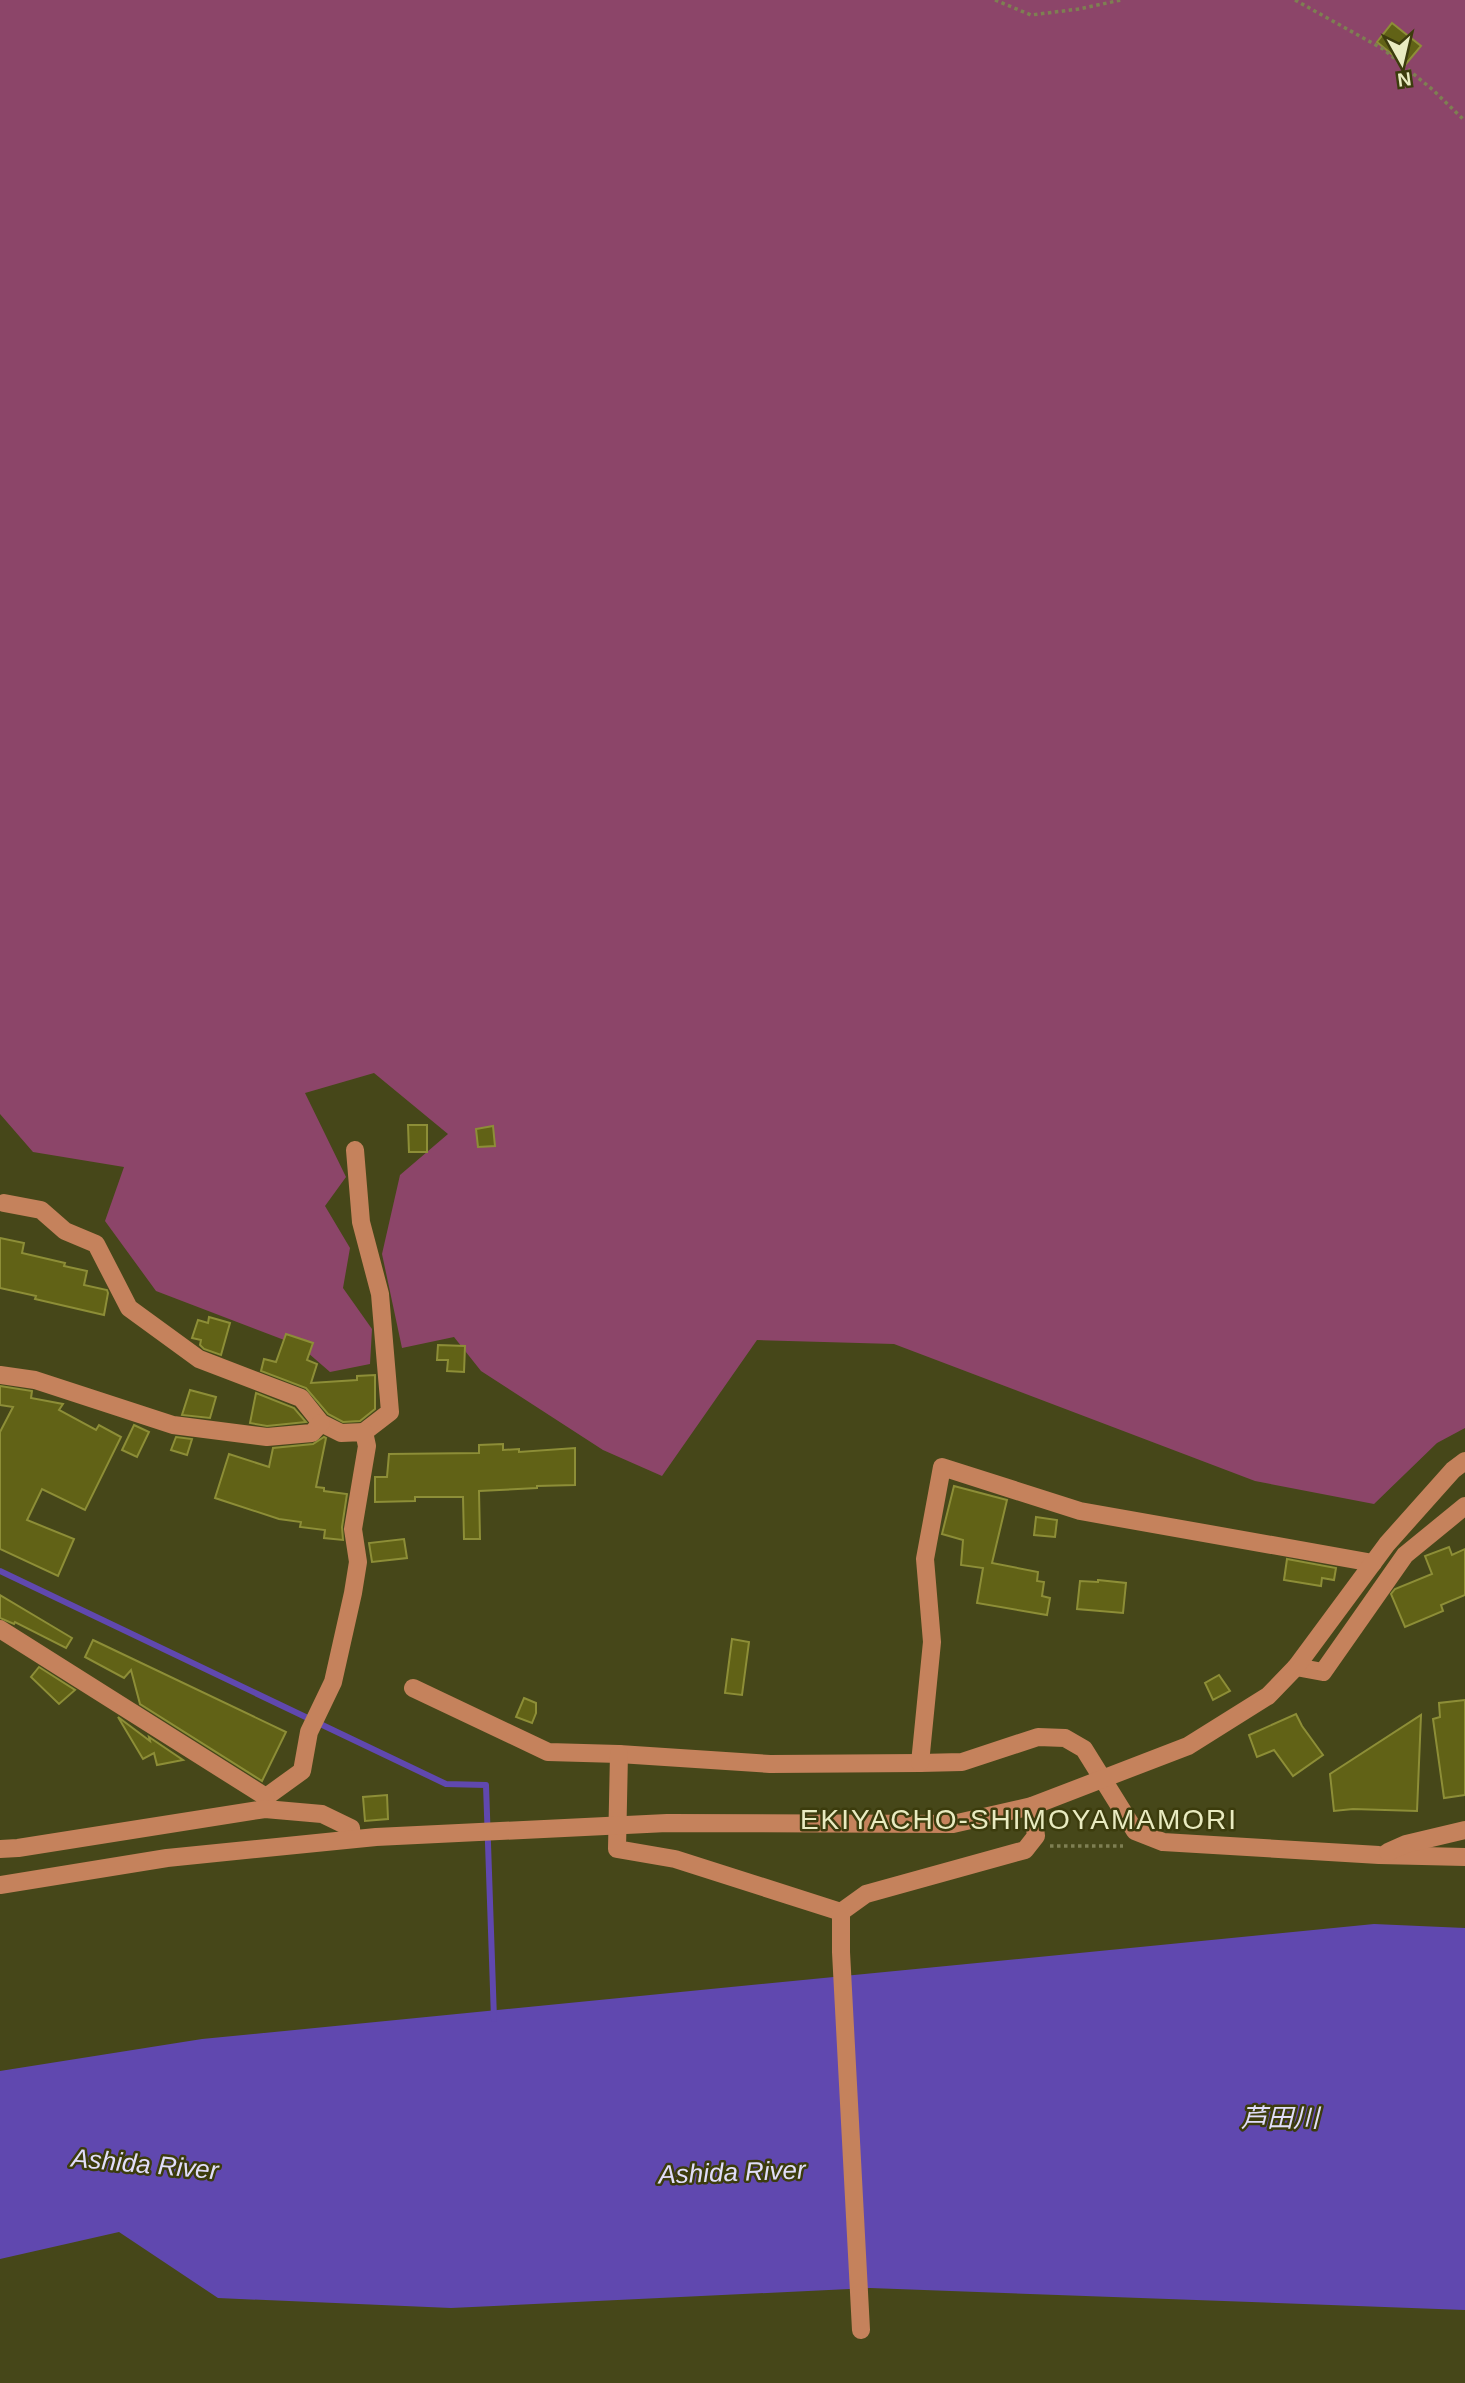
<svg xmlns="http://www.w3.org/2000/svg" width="1465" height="2383" font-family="Helvetica,'Noto Sans JP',sans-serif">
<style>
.green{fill:#8c4569}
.water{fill:#6048af}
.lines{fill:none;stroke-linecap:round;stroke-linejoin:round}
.stream{stroke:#6048af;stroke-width:6}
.building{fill:#616216;stroke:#8d8e37;stroke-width:2}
.path{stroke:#7e7f52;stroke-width:3.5;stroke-dasharray:3.5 3.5;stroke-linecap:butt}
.minor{stroke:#c5825c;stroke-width:18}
.labels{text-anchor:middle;stroke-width:5;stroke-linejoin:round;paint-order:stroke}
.water-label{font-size:26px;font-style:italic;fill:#e1defa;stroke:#3c3c0d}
.quarter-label{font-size:28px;letter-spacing:2px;fill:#e9ebc1;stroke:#3c3c0d}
</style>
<rect width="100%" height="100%" fill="#464719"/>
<polygon class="green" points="0,0 1465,0 1465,1428 1437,1443 1374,1504 1255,1481 894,1344 757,1340 662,1476 603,1450 481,1371 454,1337 402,1348 382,1254 400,1175 448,1134 374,1073 305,1093 346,1177 325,1206 350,1248 343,1288 372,1329 370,1364 330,1372 300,1346 156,1291 105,1221 124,1167 33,1152 0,1114"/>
<polygon class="water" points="1374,1924 1465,1928 1465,2310 870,2288 451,2308 218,2298 119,2232 0,2259 0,2071 202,2039"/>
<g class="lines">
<polyline class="stream" points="0,1571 446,1784 486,1785 494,2019"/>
</g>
<g class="building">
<polygon points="1392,23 1421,46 1405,65 1377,42"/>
<polygon points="408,1125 427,1125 427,1152 409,1152"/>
<polygon points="493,1126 495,1146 478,1147 476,1129"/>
<polygon points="0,1238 24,1243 22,1253 65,1263 64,1266 87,1271 84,1285 107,1290 108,1293 104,1315 35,1299 36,1296 0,1288"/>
<polygon points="209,1317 230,1323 221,1355 204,1349 200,1345 201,1340 192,1338 198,1320 208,1323"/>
<polygon points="286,1334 313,1343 307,1360 317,1364 311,1383 357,1380 357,1376 375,1375 375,1409 360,1421 343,1422 328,1414 306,1388 261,1371 264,1359 276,1362"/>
<polygon points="438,1345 465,1346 464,1372 447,1371 448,1360 437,1360"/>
<polygon points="0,1386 32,1391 31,1398 63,1404 59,1410 96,1430 99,1425 121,1437 85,1510 42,1489 27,1520 74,1539 58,1576 0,1549 0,1432 13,1407 0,1405"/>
<polygon points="190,1390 216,1397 210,1418 182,1415"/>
<polygon points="256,1393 294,1408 306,1422 267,1426 250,1423"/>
<polygon points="134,1425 149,1432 137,1457 122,1450"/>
<polygon points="176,1437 192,1439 187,1455 171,1450"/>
<polygon points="324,1437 326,1438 316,1487 324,1488 324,1491 347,1494 342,1527 343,1540 324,1538 325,1530 300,1527 301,1522 279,1519 215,1498 229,1454 269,1467 273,1448 313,1444"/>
<polygon points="503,1444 503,1450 519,1449 519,1452 575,1448 575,1485 537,1486 537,1488 479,1491 480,1539 464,1539 463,1497 415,1497 415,1501 375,1502 375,1477 387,1477 389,1454 479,1453 479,1445"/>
<polygon points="954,1486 1007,1500 992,1563 1038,1572 1037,1581 1044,1582 1042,1596 1050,1598 1047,1615 977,1603 983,1568 961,1565 963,1540 942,1534"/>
<polygon points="1036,1517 1057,1520 1055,1537 1034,1535"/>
<polygon points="404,1539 407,1558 372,1562 369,1543"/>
<polygon points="1449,1547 1452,1555 1465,1549 1465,1595 1441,1605 1443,1611 1405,1627 1391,1594 1395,1589 1432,1574 1425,1556"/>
<polygon points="1287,1559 1336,1568 1334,1580 1322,1578 1321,1586 1284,1580"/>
<polygon points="1098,1580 1126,1583 1123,1613 1077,1609 1080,1581 1098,1582"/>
<polygon points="0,1595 72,1638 66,1648 15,1622 14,1624 0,1618"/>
<polygon points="732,1639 749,1642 742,1695 725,1693"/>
<polygon points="93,1640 286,1732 262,1781 140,1704 131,1670 124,1678 85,1657"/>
<polygon points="39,1667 75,1690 59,1704 31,1677"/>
<polygon points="1219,1675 1230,1691 1213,1700 1205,1683"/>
<polygon points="524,1698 536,1703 536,1713 532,1723 516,1717"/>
<polygon points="1465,1700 1465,1795 1444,1798 1433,1719 1440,1717 1439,1703"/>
<polygon points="1296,1714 1302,1726 1323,1755 1293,1776 1274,1750 1257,1757 1249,1735"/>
<polygon points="1421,1715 1417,1811 1353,1809 1334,1811 1330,1774"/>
<polygon points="118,1717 150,1741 149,1737 183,1760 157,1765 154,1753 143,1759"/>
<polygon points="387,1795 388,1819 365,1821 363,1797"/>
</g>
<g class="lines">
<g class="path">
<polyline points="995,0 1031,15 1079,9 1121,0"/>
<polyline points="1295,0 1383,49 1433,90 1465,121"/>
<polyline points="1050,1846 1123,1846"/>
</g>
<g class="minor">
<polyline points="355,1150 361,1222 380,1294 390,1412 364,1432"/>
<polyline points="4,1203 41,1210 65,1231 96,1244 129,1308 199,1359 301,1398 321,1423 341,1433 364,1432 367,1446 353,1529 358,1562 353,1593 333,1682 309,1732 302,1771 266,1797 265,1809"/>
<polyline points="0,1375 35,1380 173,1425 267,1437 312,1433 321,1423"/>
<polyline points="0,1629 266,1797"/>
<polyline points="1296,1667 1323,1672 1405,1555 1465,1506"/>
<polyline points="413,1688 548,1752 619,1754 770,1764 920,1763 962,1762 1038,1737 1065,1738 1084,1749 1135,1831 1163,1842 1379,1855 1465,1857"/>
<polyline points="619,1754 617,1849 675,1859 841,1912"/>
<polyline points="920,1763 932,1642 925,1559 942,1467 1080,1511 1373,1563"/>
<polyline points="0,1849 18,1848 265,1809 322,1814 351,1828 352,1839"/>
<polyline points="1388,1852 1406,1844 1465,1830"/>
<polyline points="0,1885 167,1858 376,1837 667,1823 953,1824 1032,1806 1188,1746 1268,1696 1296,1667 1387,1544 1453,1470 1465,1461"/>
<polyline points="861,2330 841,1952 841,1912 866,1894 1025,1850 1036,1836 1032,1806"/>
</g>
</g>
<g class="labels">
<g class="water-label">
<text x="1280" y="2127">芦田川</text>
<text transform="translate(145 2164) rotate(5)" y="9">Ashida River</text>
<text transform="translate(732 2172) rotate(-2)" y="9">Ashida River</text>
</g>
<g class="quarter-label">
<text x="1019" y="1829">EKIYACHO-SHIMOYAMAMORI</text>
</g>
</g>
<g transform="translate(1402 63) rotate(172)" stroke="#3c3c0d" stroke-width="5" paint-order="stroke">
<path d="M0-5L12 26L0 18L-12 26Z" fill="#e9ebc1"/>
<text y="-10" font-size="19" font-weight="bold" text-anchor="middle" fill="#e9ebc1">N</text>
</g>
</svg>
